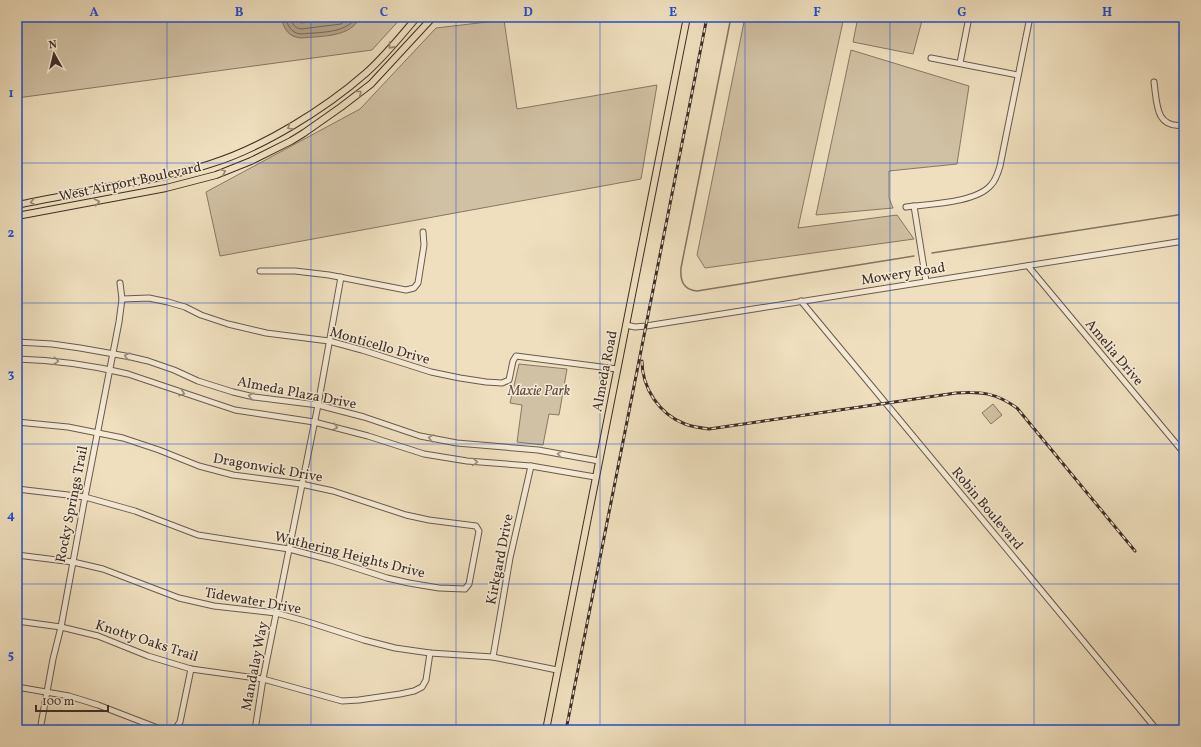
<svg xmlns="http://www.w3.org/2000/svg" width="1201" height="747" font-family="Vollkorn,serif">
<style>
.green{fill:#d1c1a4;stroke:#877865}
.water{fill:#b2a38a;stroke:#837462}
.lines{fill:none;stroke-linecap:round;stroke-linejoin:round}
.shore{stroke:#786858;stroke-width:1}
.stream{stroke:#837462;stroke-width:1.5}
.minor-casing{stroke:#6a5a4c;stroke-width:7}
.major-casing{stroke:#3d2e26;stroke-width:8}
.minor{stroke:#f5ead5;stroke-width:5}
.major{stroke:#efdfbe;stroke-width:6}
.rail-casing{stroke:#3d2e26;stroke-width:3}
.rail{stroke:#f5ead5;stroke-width:1.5;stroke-dasharray:4.5;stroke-linecap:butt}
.oneway{stroke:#968672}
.oneway2{stroke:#998c7e}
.grid{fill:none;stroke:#1d4ed8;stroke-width:1;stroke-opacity:0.55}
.labels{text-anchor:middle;stroke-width:3;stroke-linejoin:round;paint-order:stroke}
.street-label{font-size:14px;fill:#3d2e26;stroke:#f5ead5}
.park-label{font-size:14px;font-style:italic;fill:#5b4b3f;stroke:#f5ead5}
.neatline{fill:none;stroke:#1d4ed8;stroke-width:1.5}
.grid-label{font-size:13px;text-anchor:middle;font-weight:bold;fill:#1d4ed8}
</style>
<rect width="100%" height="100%" fill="#efdfbe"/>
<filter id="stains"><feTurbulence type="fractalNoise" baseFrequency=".005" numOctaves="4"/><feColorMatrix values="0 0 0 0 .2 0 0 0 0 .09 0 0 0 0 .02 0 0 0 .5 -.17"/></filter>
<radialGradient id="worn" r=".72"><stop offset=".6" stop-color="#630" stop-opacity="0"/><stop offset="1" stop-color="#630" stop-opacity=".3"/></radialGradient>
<g class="green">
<polygon points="17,17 402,17 372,50 17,98"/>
<polygon points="745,17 844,17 798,228 897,215 914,239 705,268 697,255"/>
<polygon points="858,17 923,17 913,54 853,42"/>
<polygon points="504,20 517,109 657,85 641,179 220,256 206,192 360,109 436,28"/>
<polygon points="851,50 969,86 957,164 889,171 889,198 893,208 816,215"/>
<polygon points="519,364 567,369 559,415 549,414 543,445 517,442 522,405 510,403"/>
<polygon points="993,404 1002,415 991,424 982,413"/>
</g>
<path class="water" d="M281 17H360C351 38 320 36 301 38 288 37 284 29 281 17Z"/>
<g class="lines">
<g class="shore">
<path d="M285 17C288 26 291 33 301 34 318 32 347 34 356 17"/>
<path d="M290 17C292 23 294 28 301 29L341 24 350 17"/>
<polyline points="297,17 298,21 301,23 340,17"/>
</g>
<g class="stream">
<path d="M731 17 681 268C680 280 683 290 697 291L914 256"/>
<polyline points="932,253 1184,214"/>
</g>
<defs>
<g id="minor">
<polyline points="931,58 1018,75"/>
<polyline points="960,63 969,17"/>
<path d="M1154 82C1157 103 1155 129 1184 125"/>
<polyline points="914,206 926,281"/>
<path d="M906 207C929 204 976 203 991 185 996 180 998 173 1000 166L1030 17"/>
<polyline points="1028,266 1184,453"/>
<polyline points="260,271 295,271 329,275 406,290 414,288 418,283 424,245 423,232"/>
<polyline points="122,299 149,298 168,302 185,307 201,315 228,324 266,333 329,341 362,350 431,372 460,378 486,382 502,383 509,380 513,361 516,356 617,369"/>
<polyline points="801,301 1157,730"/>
<polyline points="626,325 635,327 646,326 1184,241"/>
<polyline points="17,342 52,344 80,348 131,357 148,361 174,370 198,381 233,392 254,397 318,405 364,417 420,436 457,443 538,450 599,461"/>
<path d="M17 359C54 360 91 365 128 374L235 410 314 422 368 436 424 454 467 461 531 466 595 477"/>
<polyline points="17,422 68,427 123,438 159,450 199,466 233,475 301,484 333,491 406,515 429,520 476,526 479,531 469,584 465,589 439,588 409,583 387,578 331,560 289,549 198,535 135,511 85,497 17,489"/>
<polyline points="17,555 73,562 103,569 179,598 214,606 276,613 305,621 364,640 395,648 430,653 493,657 557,670"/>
<polyline points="17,621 61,627 98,636 148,656 191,669 263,679 342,701 359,700 400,694 414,691 422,687 426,680 430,653"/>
<polyline points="493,657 510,558 531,466"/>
<polyline points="17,687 69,696 98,705 163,730"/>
<polyline points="40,730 53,659 61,627 85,497 119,322 122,299 120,283"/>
<polyline points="169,730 175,729 180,722 191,669"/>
<polyline points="255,730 263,679 318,405 341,277"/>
</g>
<g id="major">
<path d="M17 205C51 198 85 192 118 185 149 180 180 174 210 164 262 148 325 109 366 73 385 56 401 36 417 17"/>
<polyline points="17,216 166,188 216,175 251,161 291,141 304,133 341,107 371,84 433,17"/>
<polyline points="546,730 687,17"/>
</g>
</defs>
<use href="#minor" class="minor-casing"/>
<use href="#major" class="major-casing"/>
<use href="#minor" class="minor"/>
<use href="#major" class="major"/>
<defs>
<g id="rail">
<path d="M642 361C642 388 659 414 685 424 693 427 701 428 709 429L956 393C981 391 996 393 1017 408L1135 551"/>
<polyline points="566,730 707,17"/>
</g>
</defs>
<use href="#rail" class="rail-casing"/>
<use href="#rail" class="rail"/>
</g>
<defs><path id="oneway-chevron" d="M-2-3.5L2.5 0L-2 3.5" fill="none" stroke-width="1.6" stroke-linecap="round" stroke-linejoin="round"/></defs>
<g class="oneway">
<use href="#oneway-chevron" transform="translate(391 46) rotate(132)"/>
<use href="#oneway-chevron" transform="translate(359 93) rotate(-37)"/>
<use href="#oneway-chevron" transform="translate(290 127) rotate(149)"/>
<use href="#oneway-chevron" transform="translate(223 172) rotate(-22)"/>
<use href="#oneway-chevron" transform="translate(33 202) rotate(169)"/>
<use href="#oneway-chevron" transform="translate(97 202) rotate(-11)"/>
</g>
<g class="oneway2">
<use href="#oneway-chevron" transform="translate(127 356) rotate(-167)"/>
<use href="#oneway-chevron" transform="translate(56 361) rotate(8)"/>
<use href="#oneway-chevron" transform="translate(182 393) rotate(18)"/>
<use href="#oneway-chevron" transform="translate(251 396) rotate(-168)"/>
<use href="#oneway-chevron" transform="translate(335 427) rotate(15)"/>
<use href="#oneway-chevron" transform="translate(431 438) rotate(-170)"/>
<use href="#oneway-chevron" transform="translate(560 454) rotate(-171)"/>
<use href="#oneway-chevron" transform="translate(475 462) rotate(3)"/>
</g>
<path class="grid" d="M167 17V730M311 17V730M456 17V730M600 17V730M745 17V730M890 17V730M1034 17V730M17 163H1184M17 303H1184M17 444H1184M17 584H1184"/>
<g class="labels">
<g class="street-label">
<text transform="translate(130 181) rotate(-12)" y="5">West Airport Boulevard</text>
<text transform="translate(903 273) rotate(-9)" y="5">Mowery Road</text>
<text transform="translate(380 345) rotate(16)" y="5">Monticello Drive</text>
<text transform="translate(1115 352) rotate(50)" y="5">Amelia Drive</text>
<text transform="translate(604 371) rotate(-79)" y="5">Almeda Road</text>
<text transform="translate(297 392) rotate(11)" y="5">Almeda Plaza Drive</text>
<text transform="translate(268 467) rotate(10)" y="5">Dragonwick Drive</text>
<text transform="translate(71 504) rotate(-79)" y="5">Rocky Springs Trail</text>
<text transform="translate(988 508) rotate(50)" y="5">Robin Boulevard</text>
<text transform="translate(350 554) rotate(14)" y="5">Wuthering Heights Drive</text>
<text transform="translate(499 559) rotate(-79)" y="5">Kirkgard Drive</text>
<text transform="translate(253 600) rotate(10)" y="5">Tidewater Drive</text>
<text transform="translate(147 640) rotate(18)" y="5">Knotty Oaks Trail</text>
<text transform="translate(254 666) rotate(-79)" y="5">Mandalay Way</text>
</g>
<g class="park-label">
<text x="539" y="395">Maxie Park</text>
</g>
</g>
<rect width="1201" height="747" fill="none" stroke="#efdfbe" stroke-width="44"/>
<g transform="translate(54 54) rotate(352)" stroke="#f5ead5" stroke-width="3" paint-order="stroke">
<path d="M0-3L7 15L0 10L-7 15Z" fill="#3d2e26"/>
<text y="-6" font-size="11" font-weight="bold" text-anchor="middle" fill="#3d2e26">N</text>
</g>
<path d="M36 705v6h72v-6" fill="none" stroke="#3d2e26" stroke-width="2"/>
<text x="42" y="705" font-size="12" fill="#3d2e26" stroke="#f5ead5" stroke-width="3" paint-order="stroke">100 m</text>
<rect x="22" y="22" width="1157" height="703" class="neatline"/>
<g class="grid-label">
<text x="94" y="16">A</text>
<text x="239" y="16">B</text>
<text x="384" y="16">C</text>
<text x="528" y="16">D</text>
<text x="673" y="16">E</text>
<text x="817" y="16">F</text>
<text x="962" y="16">G</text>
<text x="1107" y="16">H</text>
<text x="11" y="97">1</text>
<text x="11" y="237">2</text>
<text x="11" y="378">3</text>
<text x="11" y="519">4</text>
<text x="11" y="659">5</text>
</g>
<rect width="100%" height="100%" filter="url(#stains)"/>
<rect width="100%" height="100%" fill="url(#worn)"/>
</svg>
